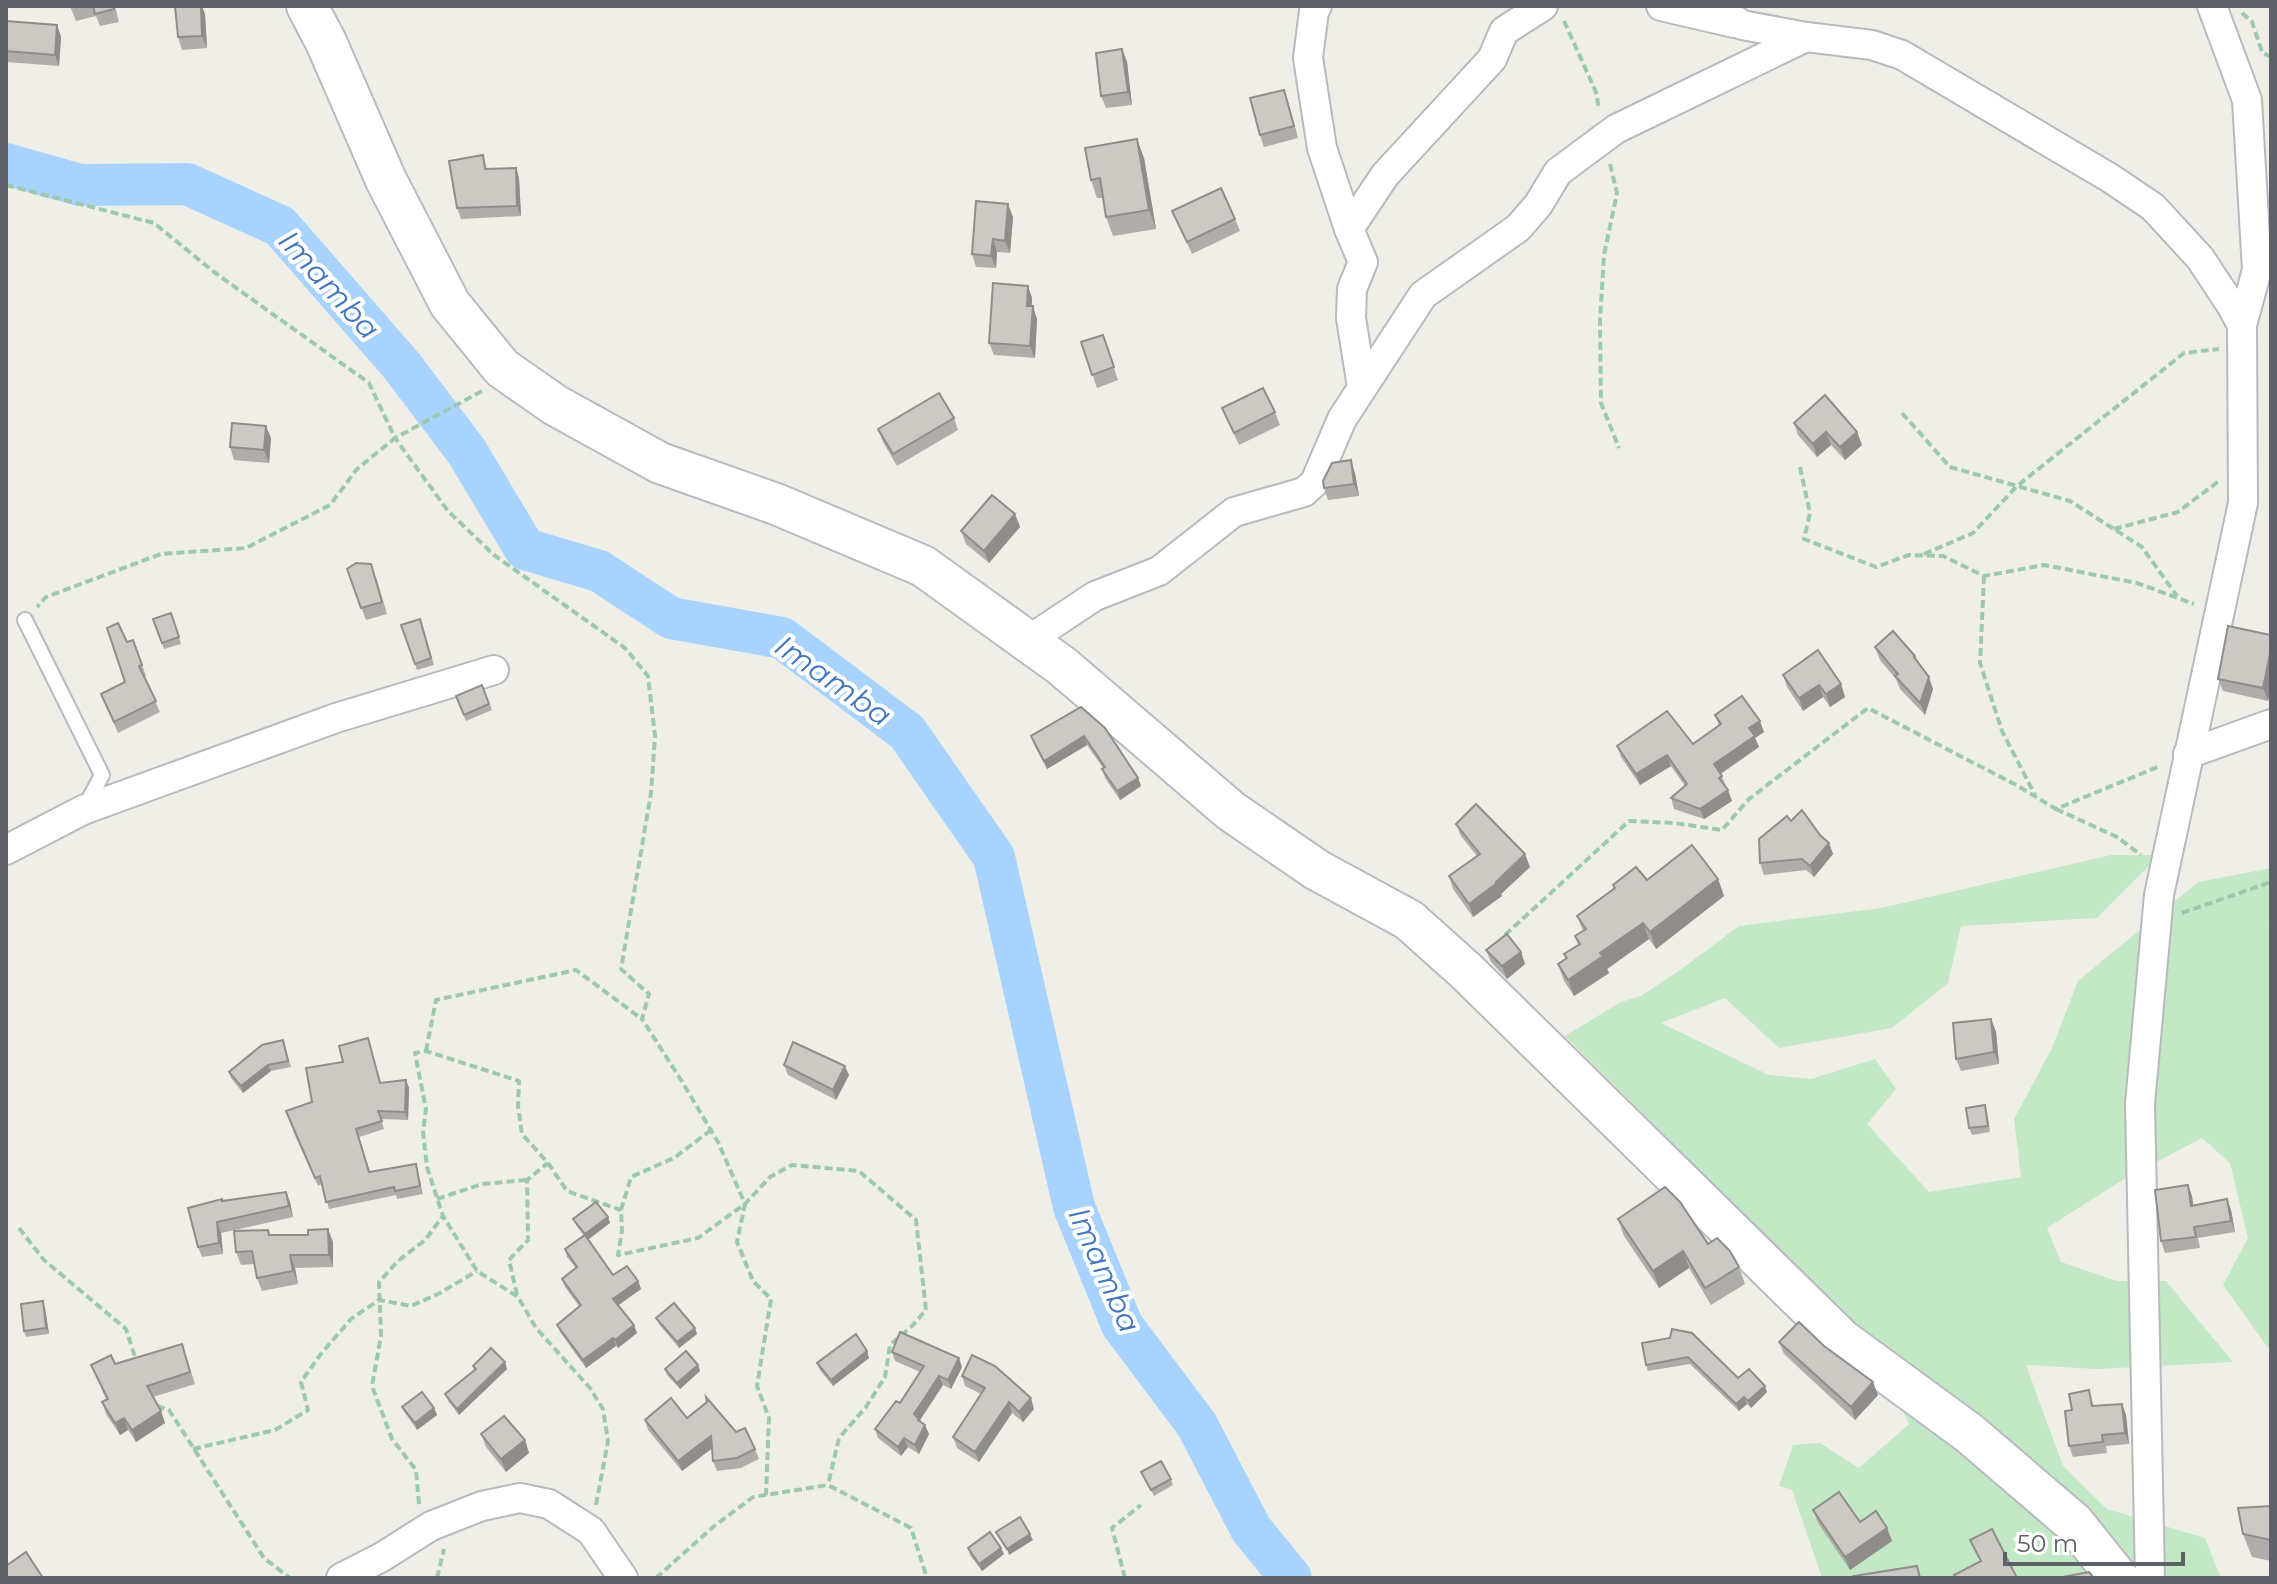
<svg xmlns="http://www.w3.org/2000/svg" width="2277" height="1584" font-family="Montserrat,sans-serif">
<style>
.green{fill:#c3e8c6}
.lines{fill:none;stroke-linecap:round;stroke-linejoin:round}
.river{stroke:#a8d3ff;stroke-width:42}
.lane-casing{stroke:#b7b9bd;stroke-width:18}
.street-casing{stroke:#b7b9bd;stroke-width:32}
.secondary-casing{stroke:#b8bac0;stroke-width:44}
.path{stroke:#9cc9ac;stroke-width:4;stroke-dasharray:8 4;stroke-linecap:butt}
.lane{stroke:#fff;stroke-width:14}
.street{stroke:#fff;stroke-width:28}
.secondary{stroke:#fff;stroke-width:40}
.wall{fill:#afada9}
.shaded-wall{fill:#8f8d89}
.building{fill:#ccc9c4;stroke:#8f8d89;stroke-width:2}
.labels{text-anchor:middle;stroke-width:8;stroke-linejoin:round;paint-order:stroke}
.water-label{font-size:30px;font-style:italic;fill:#4477bd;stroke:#fff}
</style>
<rect width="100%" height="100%" fill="#f0efe7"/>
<polygon class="green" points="2111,855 2160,855 2097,918 1961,926 1948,983 1892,1028 1779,1048 1725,998 1661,1023 1769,1075 1811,1079 1875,1059 1896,1089 1867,1124 1929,1192 2021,1177 2014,1119 2052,1048 2078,981 2198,882 2271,868 2271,923 2268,926 2271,932 2271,1352 2223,1285 2248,1238 2230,1163 2202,1138 2124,1179 2047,1228 2061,1262 2117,1281 2166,1281 2233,1362 2097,1369 2026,1365 2063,1466 2107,1509 2205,1538 2221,1578 1822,1578 1792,1490 1779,1486 1793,1445 1820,1443 1859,1468 1909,1424 1895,1393 1798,1269 1565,1036 1621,1002 1641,996 1680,970 1739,926 1881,908"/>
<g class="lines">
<polyline class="river" points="6,164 80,185 187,184 280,226 402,366 467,452 525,549 599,571 671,618 782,638 907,732 994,857 1074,1207 1122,1325 1197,1425 1251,1529 1291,1578"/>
<defs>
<polyline id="lane" points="25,620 102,775 86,805"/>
<g id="street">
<polyline points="1317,6 1314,11 1308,58 1322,148 1349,229"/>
<polyline points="1661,6 1734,23"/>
<polyline points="1715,6 1742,25 1806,37 1872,45 1902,55 2110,178 2153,207 2200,258 2231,305 2242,325"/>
<polyline points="1362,387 1351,318 1352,289 1363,262 1349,229 1385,175 1492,59 1504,31 1543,6"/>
<polyline points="1027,641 1095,596 1159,571 1234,512 1304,492 1315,482 1342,419 1423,295 1518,228 1538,205 1558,172 1616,129 1806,37"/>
<polyline points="2188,754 2271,724"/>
<polyline points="6,850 83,810 336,718 494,670"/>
<polyline points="341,1578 382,1557 431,1526 482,1506 520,1498 549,1504 591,1531 623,1578"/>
<polyline points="2150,1578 2140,1104 2159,895 2243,503 2242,325 2257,270 2247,100 2212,6"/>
</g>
<polyline id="secondary" points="307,6 326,42 386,180 450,304 502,368 555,405 660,463 776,504 923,566 1062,666 1231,811 1317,870 1409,920 1466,971 1842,1340 1969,1433 2074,1523 2118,1578"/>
</defs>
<use href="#lane" class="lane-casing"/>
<use href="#street" class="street-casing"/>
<use href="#secondary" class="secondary-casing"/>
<g class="path">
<polyline points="2242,13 2252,22 2262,52 2271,57"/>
<polyline points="1564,21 1596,92 1599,109"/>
<polyline points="1610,164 1617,193 1604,255 1600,321 1601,403 1619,448"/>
<polyline points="6,185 154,223 214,272 369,383 395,438 357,469 330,505 246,548 161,554 46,597 37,607"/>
<polyline points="482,391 395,438 448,511 494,555 625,648 648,676 655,736 651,793 621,969 649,994 642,1019 681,1080 718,1142 745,1204 770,1177 792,1165 859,1171 916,1220 926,1310 912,1326 890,1345 885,1377 866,1407 839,1438 828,1485"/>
<polyline points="1902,413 1950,467 2070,501 2142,547 2177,596"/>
<polyline points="1800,467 1810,513 1804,539 1876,567 1909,555 1943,556 1984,576 2044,565 2137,583 2194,604"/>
<polyline points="2114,529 2178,512 2219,481"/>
<polyline points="1924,554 1973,533 2017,486 2184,353 2219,349"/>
<polyline points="1984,576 1980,663 2002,731 2035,795"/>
<polyline points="2056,809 2117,837 2141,855"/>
<polyline points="2182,913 2271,882"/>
<polyline points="1505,935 1629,821 1674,823 1722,830 1749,799 1868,708 2018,786 2056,809 2160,766"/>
<polyline points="426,1051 436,1000 576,970 642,1019"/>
<polyline points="711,1130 674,1158 631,1177 621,1210 622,1231 618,1255 698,1238 745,1204 737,1242 753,1281 771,1299 757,1386 769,1418 766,1495"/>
<polyline points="437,1199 482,1184 527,1180"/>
<polyline points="19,1228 44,1260 126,1329 137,1363"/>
<polyline points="517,1295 509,1260 528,1240 527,1180 548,1163"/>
<polyline points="157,1406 169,1410 264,1558 290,1578"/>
<polyline points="193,1449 275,1430 308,1410 301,1382 320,1355 351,1319 379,1300 411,1306 440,1293 477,1271"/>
<polyline points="419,1504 416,1470 392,1439 372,1386 381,1336 379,1282 398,1261 425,1240 443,1216"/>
<polyline points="596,1505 608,1441 603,1409 590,1388 536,1328 518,1297 477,1271 443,1216 427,1167 423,1132 426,1109 415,1053 426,1051 519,1081 518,1106 522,1134 548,1163 567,1191 621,1210"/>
<polyline points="437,1578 444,1549"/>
<polyline points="656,1578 713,1527 753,1497 828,1485 911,1528 927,1578"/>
<polyline points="1125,1578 1112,1528 1141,1505"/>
</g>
<use href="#lane" class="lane"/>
<use href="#street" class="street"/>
<use href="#secondary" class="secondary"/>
</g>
<g class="wall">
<polygon points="70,6 115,6 119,22 100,26 96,16 76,21"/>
<polygon points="205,14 207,48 182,50 178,37"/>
<polygon points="6,21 57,25 61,37 59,66 7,62 6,58"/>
<polygon points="1122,49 1127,62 1132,105 1106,108 1101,96"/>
<polygon points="1284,90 1298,138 1264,147 1260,135"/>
<polygon points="483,155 487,169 516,168 519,178 521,216 461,219 457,208"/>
<polygon points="1144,158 1156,229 1113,236 1106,217 1103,198 1097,198 1091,180"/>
<polygon points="1172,211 1235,219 1240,231 1192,254"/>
<polygon points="1013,217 1010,253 997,252 996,268 976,267 972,254"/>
<polygon points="1028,286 1032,298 1032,306 1037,319 1035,358 994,355 989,343"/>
<polygon points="1103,335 1118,380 1097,388 1081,342"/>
<polygon points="1222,408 1275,412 1280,425 1239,445"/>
<polygon points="954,418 958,430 897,466 883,442 878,429"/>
<polygon points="1794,423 1857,432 1862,445 1845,460 1831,445 1817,457 1798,435"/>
<polygon points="271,438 269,463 234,460 230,447"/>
<polygon points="1355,473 1359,496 1328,500 1324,488"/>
<polygon points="1015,514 1020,527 989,563 966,544 961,531"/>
<polygon points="347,569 376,577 387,614 366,620"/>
<polygon points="171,613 181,644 164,649 153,619"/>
<polygon points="420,619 434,665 417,670 401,625"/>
<polygon points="2271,635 2271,685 2268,701 2223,691 2218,679"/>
<polygon points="133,640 146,676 144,676 160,712 118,733 101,694 125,682 127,642"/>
<polygon points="1875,647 1915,656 1933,689 1925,715 1900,689 1896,679 1880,660"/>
<polygon points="1783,675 1841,684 1845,697 1830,707 1823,697 1803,711 1787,687"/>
<polygon points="482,685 492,710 466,721 456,696"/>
<polygon points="1081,707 1138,778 1141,786 1120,800 1105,778 1102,769 1103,768 1087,745 1047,769 1034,745 1031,736"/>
<polygon points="1715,715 1764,732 1755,738 1759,747 1721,774 1732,801 1704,819 1674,809 1671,798 1685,786 1671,766 1640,785 1621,757 1617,746 1693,744 1719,726"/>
<polygon points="1791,821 1820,835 1829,843 1833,854 1814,877 1806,870 1764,875 1760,863"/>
<polygon points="1456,824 1530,867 1501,894 1502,896 1473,917 1453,889 1449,876 1477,856 1461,836"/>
<polygon points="1718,879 1724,896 1656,949 1649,939 1607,969 1609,973 1574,996 1564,981 1558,964 1566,959 1564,954 1578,945 1575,936 1583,931 1577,916 1614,889 1613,885 1647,880"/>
<polygon points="1486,950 1521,952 1525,964 1507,979 1491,962"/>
<polygon points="1991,1019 1996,1032 1999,1064 1961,1071 1956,1059"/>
<polygon points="368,1038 381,1083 406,1080 409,1088 408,1120 381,1119 384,1129 359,1137 370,1172 416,1164 423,1194 397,1199 396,1195 329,1209 322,1184 318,1186 293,1131 343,1062"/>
<polygon points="285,1046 291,1067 271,1071 243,1093 231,1078 229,1072"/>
<polygon points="784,1065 849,1075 836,1100 788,1075"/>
<polygon points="1987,1111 1990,1132 1972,1135 1969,1128"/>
<polygon points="2188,1185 2192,1196 2193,1205 2227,1199 2231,1210 2235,1232 2198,1238 2200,1248 2165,1253 2161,1241"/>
<polygon points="286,1192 290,1202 293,1217 221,1233 223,1254 202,1257 198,1247 222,1201"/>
<polygon points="608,1217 610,1223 588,1240 613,1275 638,1281 641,1289 618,1305 637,1333 618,1348 616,1346 586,1368 560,1332 557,1325 579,1306 565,1287 562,1279 576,1268 567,1257 565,1249 584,1236 576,1225 573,1219"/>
<polygon points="1618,1219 1708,1244 1739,1267 1745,1284 1711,1305 1689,1268 1659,1288 1624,1236"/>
<polygon points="268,1230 270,1235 333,1242 333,1267 295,1268 298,1284 262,1291 257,1278 254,1264 241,1265 236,1252"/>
<polygon points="45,1308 49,1334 26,1337 24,1331"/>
<polygon points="656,1318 697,1334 679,1348 659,1324"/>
<polygon points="1670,1338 1738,1378 1767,1392 1751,1408 1747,1404 1739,1411 1690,1364 1648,1371 1646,1365"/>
<polygon points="1779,1342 1824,1346 1878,1395 1855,1420 1784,1354"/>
<polygon points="867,1351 869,1358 833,1386 819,1369 817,1363"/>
<polygon points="892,1352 962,1367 951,1389 943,1385 920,1420 929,1434 919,1454 908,1447 901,1456 878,1438 875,1429 900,1403 920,1372 895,1361"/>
<polygon points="186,1356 195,1384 153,1397 161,1411 165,1423 136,1442 128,1430 120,1435 106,1414 102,1402 106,1399 91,1365 115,1364"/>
<polygon points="698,1365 700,1371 680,1389 667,1375 665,1369"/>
<polygon points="473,1366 507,1369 459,1415 448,1401 445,1394 474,1371"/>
<polygon points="962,1376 1034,1409 1023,1422 1012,1413 979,1462 957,1448 953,1437 981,1394 965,1386"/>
<polygon points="2092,1400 2093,1406 2122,1404 2126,1415 2129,1444 2106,1446 2107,1453 2073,1457 2069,1446 2072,1410"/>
<polygon points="402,1407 434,1408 437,1415 417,1430 405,1413"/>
<polygon points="687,1418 736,1432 755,1449 759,1459 741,1468 717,1471 713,1461 712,1448 682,1471 648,1430 645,1420"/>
<polygon points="481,1434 525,1440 529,1453 506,1472 486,1447"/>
<polygon points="1141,1472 1171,1479 1173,1485 1154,1496"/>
<polygon points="2271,1506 2271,1561 2252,1557 2243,1534"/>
<polygon points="1813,1510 1860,1522 1887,1528 1892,1541 1850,1570 1818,1523"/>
<polygon points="968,1548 1004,1554 982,1571 970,1555"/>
</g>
<g class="shaded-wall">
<polygon points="201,6 202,6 205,14 207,48 202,36"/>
<polygon points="57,25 61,37 59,66 55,55"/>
<polygon points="1122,49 1127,62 1132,105 1128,92"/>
<polygon points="1284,90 1288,102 1298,138 1294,126"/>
<polygon points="1137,139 1144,158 1156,229 1149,210"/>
<polygon points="516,168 519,178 521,216 517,206"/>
<polygon points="1008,204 1013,217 1010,253 1005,241"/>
<polygon points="993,239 997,252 996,268 991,256"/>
<polygon points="1028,286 1032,298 1031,319 1027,306"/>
<polygon points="1033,306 1037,319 1035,358 1030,346"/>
<polygon points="266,426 271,438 269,463 264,450"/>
<polygon points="1826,432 1831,445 1817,457 1813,444"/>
<polygon points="1857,432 1862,445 1845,460 1840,447"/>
<polygon points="1351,460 1355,473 1359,496 1354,484"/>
<polygon points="1015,514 1020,527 989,563 984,551"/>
<polygon points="2271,649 2271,685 2268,701 2263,688"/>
<polygon points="1929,677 1933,689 1925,715 1920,703"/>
<polygon points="1841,684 1845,697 1830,707 1826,694"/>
<polygon points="1819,685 1823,697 1803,711 1799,698"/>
<polygon points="1760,721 1764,732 1755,738 1759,747 1718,775 1714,764 1749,728"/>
<polygon points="1084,736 1087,745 1047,769 1044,761"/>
<polygon points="1667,755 1671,766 1640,785 1636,774"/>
<polygon points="1138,778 1141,786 1120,800 1117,791"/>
<polygon points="1728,790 1732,801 1704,819 1700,809"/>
<polygon points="1829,843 1833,854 1814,877 1810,866"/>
<polygon points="1525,854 1530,867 1501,894 1502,896 1473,917 1469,904 1496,882"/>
<polygon points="1718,879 1724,896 1656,949 1650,932"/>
<polygon points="1643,923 1649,939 1607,969 1609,973 1574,996 1568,980 1600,953"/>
<polygon points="1521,952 1525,964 1507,979 1502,966"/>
<polygon points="1991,1019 1996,1032 1999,1064 1994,1052"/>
<polygon points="268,1065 271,1071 243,1093 241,1086"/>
<polygon points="845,1066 849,1075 836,1100 833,1090"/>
<polygon points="406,1080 409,1088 408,1120 405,1112"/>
<polygon points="2188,1185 2192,1196 2195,1217 2191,1206"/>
<polygon points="286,1192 290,1202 293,1217 289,1206"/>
<polygon points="2227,1199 2231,1210 2235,1232 2231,1221"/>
<polygon points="608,1217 610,1223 587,1240 585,1234"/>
<polygon points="217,1222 221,1233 223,1254 219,1243"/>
<polygon points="328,1229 333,1242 333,1267 329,1255"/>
<polygon points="1683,1251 1689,1268 1659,1288 1653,1271"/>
<polygon points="290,1255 295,1268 298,1284 293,1271"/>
<polygon points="638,1281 641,1289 616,1307 613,1299"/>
<polygon points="43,1301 45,1308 49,1334 46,1328"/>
<polygon points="634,1325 637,1333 618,1348 615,1340"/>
<polygon points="695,1328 697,1334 679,1348 677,1342"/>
<polygon points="613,1338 616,1346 586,1368 583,1360"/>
<polygon points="867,1351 869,1358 833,1386 831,1380"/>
<polygon points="959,1358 962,1367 951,1389 948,1380"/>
<polygon points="505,1362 507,1369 459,1415 457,1409"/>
<polygon points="698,1365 700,1371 680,1389 677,1383"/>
<polygon points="939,1376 943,1385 920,1420 923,1428 914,1414"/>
<polygon points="1873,1382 1878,1395 1855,1420 1851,1407"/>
<polygon points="1765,1386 1767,1392 1751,1408 1748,1401"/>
<polygon points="1744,1397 1747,1404 1739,1411 1736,1404"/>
<polygon points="1031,1398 1034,1409 1023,1422 1019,1412"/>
<polygon points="1009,1402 1012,1413 979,1462 975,1452"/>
<polygon points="2122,1404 2126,1415 2129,1444 2125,1433"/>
<polygon points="434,1408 437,1415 417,1430 415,1423"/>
<polygon points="161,1411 165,1423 136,1442 132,1430"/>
<polygon points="124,1418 128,1430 120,1435 115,1423"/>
<polygon points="925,1425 929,1434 919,1454 915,1445"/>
<polygon points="711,1436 714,1447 682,1471 678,1461"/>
<polygon points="904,1438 908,1447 901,1456 898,1447"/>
<polygon points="525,1440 529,1453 506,1472 501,1459"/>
<polygon points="1887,1528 1892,1541 1850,1570 1845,1557"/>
<polygon points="1030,1534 1033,1540 1009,1555 1007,1549"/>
<polygon points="1001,1548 1004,1554 982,1571 979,1564"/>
</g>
<g class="building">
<polygon points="93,6 114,6 114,9 95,14"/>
<polygon points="175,6 201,6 202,36 178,37"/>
<polygon points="6,21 57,25 55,55 6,51"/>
<polygon points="1122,49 1128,92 1101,96 1096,53"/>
<polygon points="1284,90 1294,126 1260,135 1250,98"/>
<polygon points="1137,139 1149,210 1106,217 1100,178 1091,180 1085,148"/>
<polygon points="483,155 485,169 516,168 517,206 457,208 449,161"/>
<polygon points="1221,188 1235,219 1187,242 1172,211"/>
<polygon points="976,201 1008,204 1005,241 993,239 991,256 972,254"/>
<polygon points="993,283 1028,286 1027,306 1033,306 1030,346 989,343"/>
<polygon points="1103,335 1114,367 1092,375 1081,342"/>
<polygon points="1263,388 1275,412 1234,433 1222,408"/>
<polygon points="939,393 954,418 893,454 878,429"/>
<polygon points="1825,395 1857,432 1840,447 1826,432 1813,444 1794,423"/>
<polygon points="232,423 266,426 264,450 230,447"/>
<polygon points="1351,460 1354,484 1324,488 1323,481 1332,463"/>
<polygon points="992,495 1015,514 984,551 961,531"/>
<polygon points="356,563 371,564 382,602 361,608 347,569"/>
<polygon points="171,613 179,637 162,643 153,619"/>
<polygon points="420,619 431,658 415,664 401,625"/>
<polygon points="118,623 127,642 133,640 142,665 139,666 156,701 114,722 101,694 125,682 107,628"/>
<polygon points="2228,626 2271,635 2271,649 2263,688 2218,679"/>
<polygon points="1893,631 1915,656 1914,657 1929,677 1920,703 1895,676 1898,674 1875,647"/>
<polygon points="1818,650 1841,684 1826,694 1819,685 1799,698 1783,675"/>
<polygon points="482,685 489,704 464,715 456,696"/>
<polygon points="1742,696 1760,721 1749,728 1755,736 1714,764 1722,776 1719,778 1728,790 1700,809 1671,798 1687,784 1667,755 1636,774 1617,746 1667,711 1693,744 1721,724 1715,715"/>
<polygon points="1081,707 1105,728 1138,778 1117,791 1102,769 1105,767 1084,736 1044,761 1031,736"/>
<polygon points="1476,804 1525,854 1496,882 1497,883 1469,904 1449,876 1480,854 1456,824"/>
<polygon points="1802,810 1820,835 1829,843 1810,866 1802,859 1760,863 1759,839 1787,816 1791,821"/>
<polygon points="1692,845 1718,879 1650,932 1643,923 1600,953 1603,956 1568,980 1558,964 1567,958 1564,954 1580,944 1575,936 1586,929 1577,916 1615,888 1613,885 1636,867 1647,880"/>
<polygon points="1507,934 1521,952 1502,966 1486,950"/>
<polygon points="1991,1019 1994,1052 1956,1059 1953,1023"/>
<polygon points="368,1038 380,1083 406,1080 405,1112 378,1111 382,1121 356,1129 369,1172 416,1164 420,1186 395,1191 394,1187 326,1202 320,1176 315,1178 286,1111 312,1102 306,1068 343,1062 339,1046"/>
<polygon points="283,1040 288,1061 268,1065 241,1086 229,1072 262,1045"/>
<polygon points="793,1042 845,1066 833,1090 784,1065"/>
<polygon points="1985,1105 1988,1126 1969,1128 1966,1108"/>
<polygon points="2188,1185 2191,1206 2227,1199 2231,1221 2194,1227 2196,1237 2161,1241 2155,1190"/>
<polygon points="1665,1187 1680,1202 1708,1244 1717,1238 1730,1251 1739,1267 1705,1288 1683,1251 1653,1271 1618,1219"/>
<polygon points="286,1192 289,1206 217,1222 219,1243 198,1247 188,1208 222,1199 222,1201"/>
<polygon points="596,1202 608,1217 585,1234 573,1219"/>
<polygon points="328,1229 329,1255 290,1255 293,1271 257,1278 252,1251 236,1252 234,1231 268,1230 269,1235 308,1235 308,1230"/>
<polygon points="585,1235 613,1275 627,1266 638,1281 613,1299 634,1325 615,1340 613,1338 583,1360 557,1325 581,1305 562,1279 577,1267 565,1249"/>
<polygon points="43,1301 46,1328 24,1331 21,1304"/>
<polygon points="674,1303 695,1328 677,1342 656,1318"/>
<polygon points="1799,1322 1824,1346 1873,1382 1851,1407 1779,1342"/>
<polygon points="1672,1329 1692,1333 1738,1378 1749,1369 1765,1386 1748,1401 1744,1397 1736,1404 1688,1357 1646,1365 1642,1343 1670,1338"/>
<polygon points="900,1332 959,1358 948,1380 939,1376 914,1414 919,1419 918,1420 925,1425 915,1445 904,1438 898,1447 875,1429 896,1401 900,1403 924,1366 892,1352"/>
<polygon points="856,1334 867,1351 831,1380 817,1363"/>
<polygon points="182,1344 190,1372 147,1386 161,1411 132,1430 124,1418 115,1423 102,1402 108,1399 91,1365 111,1355 115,1364"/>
<polygon points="491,1348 505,1362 457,1409 445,1394 476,1369 473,1366"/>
<polygon points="686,1351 698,1365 677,1383 665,1369"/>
<polygon points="972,1355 995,1366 1031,1398 1019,1412 1009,1402 975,1452 953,1437 985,1388 962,1376"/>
<polygon points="2089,1390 2092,1406 2122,1404 2125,1433 2102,1435 2103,1442 2069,1446 2065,1411 2072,1410 2069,1394"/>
<polygon points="422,1392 434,1408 415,1423 402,1407"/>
<polygon points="706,1397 736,1432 745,1428 755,1449 737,1458 713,1461 711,1436 678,1461 645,1420 671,1398 687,1418 707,1402"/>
<polygon points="504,1416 525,1440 501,1459 481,1434"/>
<polygon points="1161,1461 1171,1479 1151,1490 1141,1472"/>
<polygon points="1839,1492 1860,1522 1876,1511 1887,1528 1845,1557 1813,1510"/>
<polygon points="2271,1506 2271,1540 2243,1534 2238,1508"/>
<polygon points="1020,1517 1030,1534 1007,1549 996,1532"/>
<polygon points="1992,1529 2017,1578 1956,1578 1954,1575 1981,1561 1970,1540"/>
<polygon points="990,1532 1001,1548 979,1564 968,1548"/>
<polygon points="26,1552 43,1578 6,1578 6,1566"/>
<polygon points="1917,1566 1920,1578 1855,1578 1854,1576"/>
<polygon points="2089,1572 2094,1578 2057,1578"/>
</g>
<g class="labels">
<g class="water-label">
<text transform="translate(329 285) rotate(48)" y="10">Imamba</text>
<text transform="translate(833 681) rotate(35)" y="10">Imamba</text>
<text transform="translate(1104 1270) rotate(66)" y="10">Imamba</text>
</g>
</g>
<rect width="2277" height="1584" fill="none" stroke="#5e6167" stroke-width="16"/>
<path d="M2005 1552v12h178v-12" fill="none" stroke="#5e6167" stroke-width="4"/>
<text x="2017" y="1552" font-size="24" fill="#5e6167" stroke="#ffffff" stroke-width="6" paint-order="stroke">50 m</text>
</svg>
